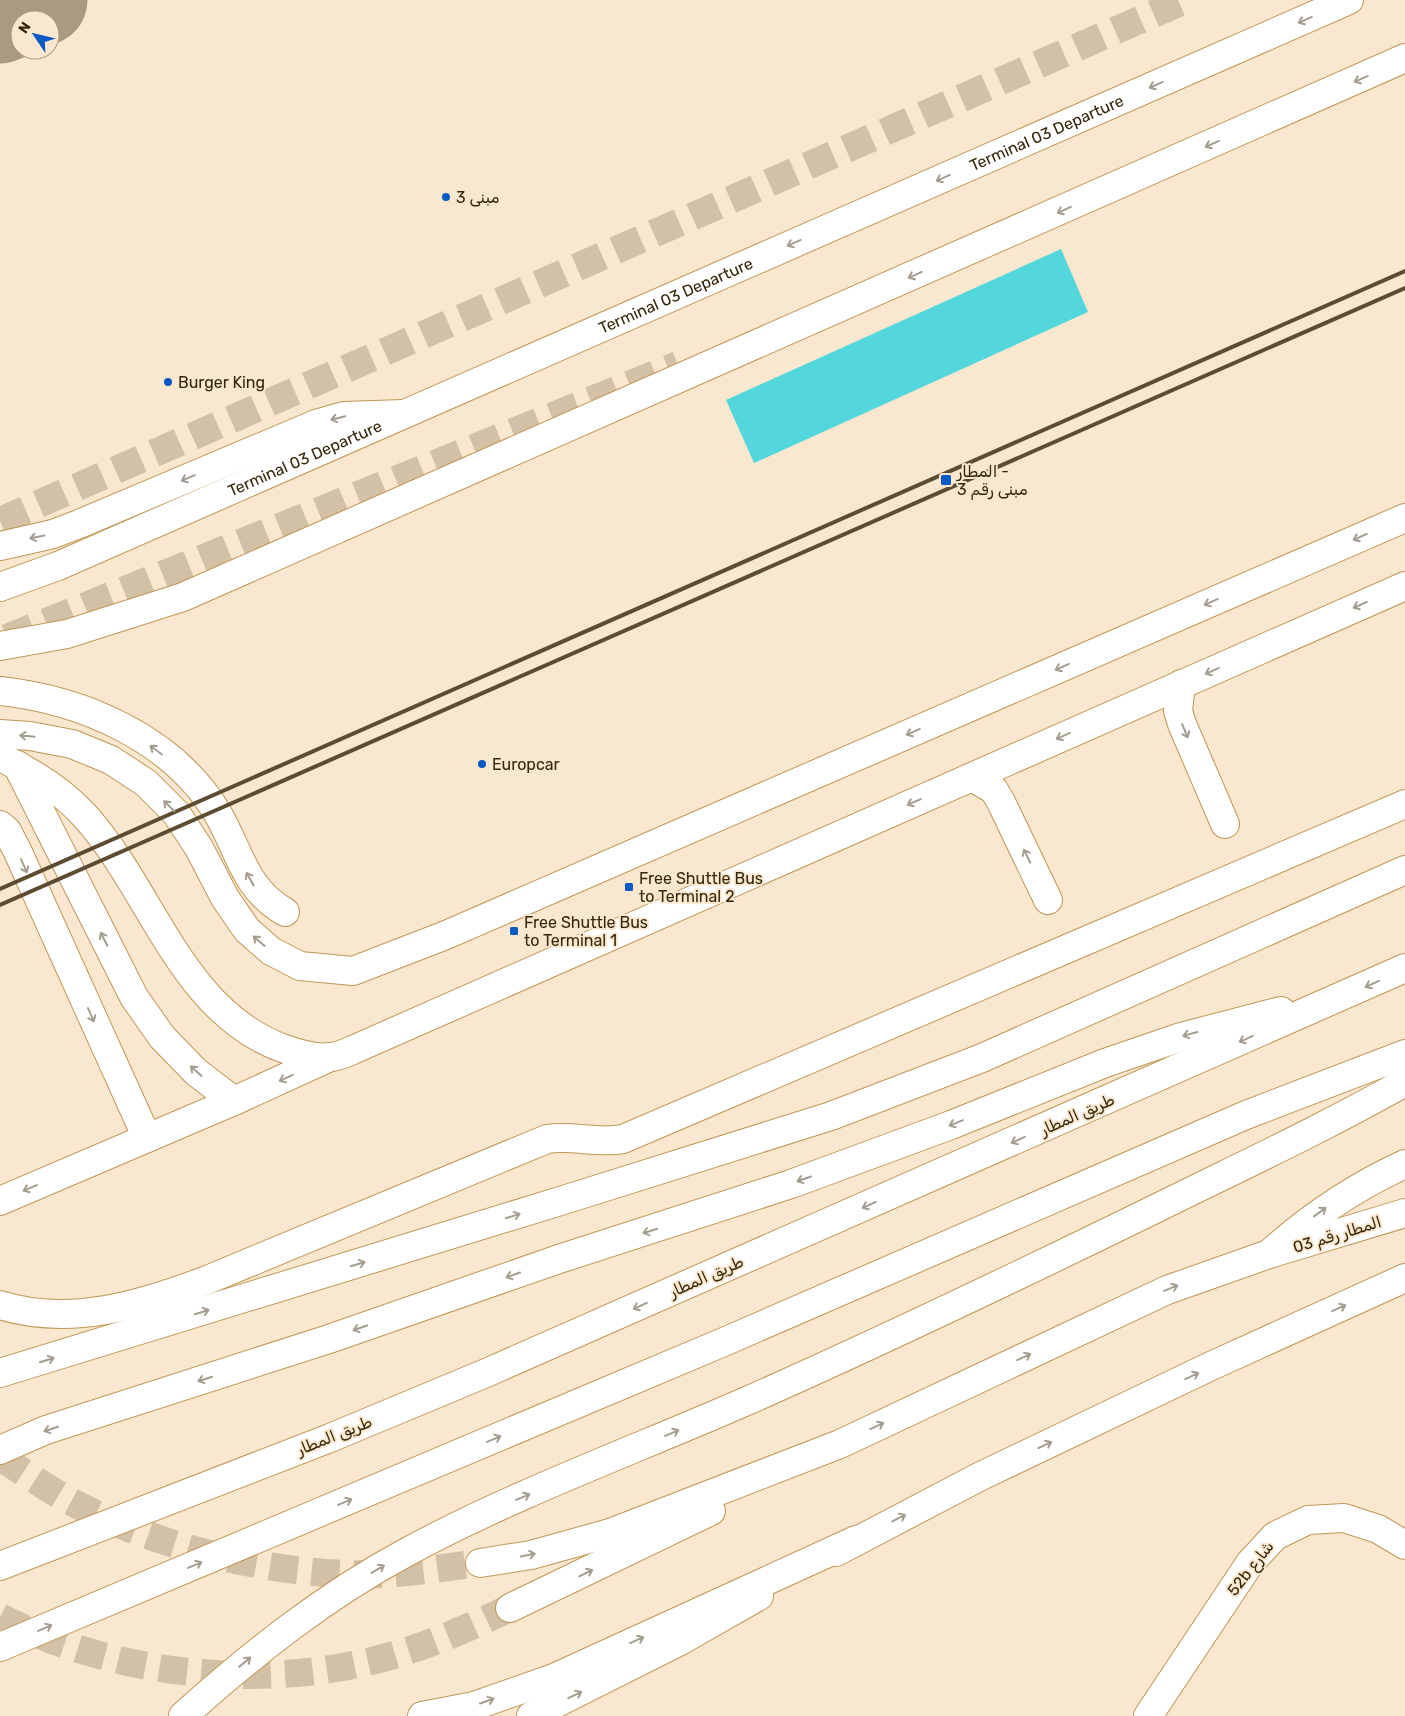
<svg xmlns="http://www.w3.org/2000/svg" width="1405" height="1716" font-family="Rubik,'Noto Naskh Arabic',sans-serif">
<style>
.water{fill:#53d7dc}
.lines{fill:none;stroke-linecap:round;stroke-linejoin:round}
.taxiway{stroke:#ab9a80;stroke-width:91}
.major-tunnel{stroke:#d2c1a7;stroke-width:28;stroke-dasharray:28 14;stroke-linecap:butt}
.minor-casing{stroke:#bf9756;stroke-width:30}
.major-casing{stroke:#bf9756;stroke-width:30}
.highway-casing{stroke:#bf9756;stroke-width:30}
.minor{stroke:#fff;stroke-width:28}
.major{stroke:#fff;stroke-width:28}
.highway{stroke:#fff;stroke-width:28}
.rail{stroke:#5d4c31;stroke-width:4}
.oneway{stroke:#a49d90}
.poi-dot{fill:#0759c3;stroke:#f9e8cf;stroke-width:2}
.labels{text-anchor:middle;stroke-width:4;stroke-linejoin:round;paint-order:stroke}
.street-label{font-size:16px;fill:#352509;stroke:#f9e8cf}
.poi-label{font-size:16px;fill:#352509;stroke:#f9e8cf;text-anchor:start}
</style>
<rect width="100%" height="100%" fill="#f9e8cf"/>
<polygon class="water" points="1061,249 1088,312 754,463 726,400"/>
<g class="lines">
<polyline class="taxiway" points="0,18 42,0"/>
<g class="major-tunnel">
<polyline points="0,521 1185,0"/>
<polyline points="7,638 678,365"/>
<path d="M0 1457C22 1471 45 1487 68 1500 160 1550 292 1581 397 1573 425 1571 453 1566 480 1563"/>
<path d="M0 1617C118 1677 267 1692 394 1655 435 1643 472 1626 510 1608"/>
</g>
<defs>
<g id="minor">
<polyline points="0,546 53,534 79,524 316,424 344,416 404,414"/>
<polyline points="1181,684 1178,711 1182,724 1225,824"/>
<path d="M0 691C83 700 174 739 218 814 240 852 244 888 285 912"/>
<polyline points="0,734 30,736 72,744 111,760 146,783 176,813 199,848 225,898 247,930 271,951 300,966 353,971 446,935 1405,518"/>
<path d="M0 757C30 771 61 790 84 815 152 889 180 1010 282 1048 296 1053 315 1059 330 1057 338 1057 348 1052 355 1049L1405 586"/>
<polyline points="17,765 134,997 162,1037 196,1072 234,1101"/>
<polyline points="972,777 994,790 1001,802 1048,900"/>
<polyline points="0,825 7,831 17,850 147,1138"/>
<polyline points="0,1201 234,1101 330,1057"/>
<path d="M0 1305C70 1327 141 1305 207 1280L547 1139C573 1135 597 1144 623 1139L1405 804"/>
<polyline points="1148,1716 1250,1563 1275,1536 1308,1520 1344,1518 1378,1529 1405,1545"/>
</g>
<g id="major">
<path id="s1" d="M0 587 58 566 1349 0"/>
<polyline points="0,646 67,634 183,597 1405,58"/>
<polyline points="0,1373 570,1198 831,1116 982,1058 1405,870"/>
<polyline points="836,1552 979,1477 1211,1366 1405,1278"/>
<polyline points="480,1563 531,1555 610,1533 840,1444 1167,1290 1269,1254 1405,1213"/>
<polyline points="510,1608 711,1511"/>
<polyline points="531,1716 680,1641 759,1596"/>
</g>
<g id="highway">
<path d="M1269 1254C1310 1217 1355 1187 1405 1164"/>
<polyline points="0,1450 46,1430 329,1339 559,1259 791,1184 951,1125 1105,1063 1181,1037 1281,1011"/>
<polyline points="0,1566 330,1438 486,1373 1405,968"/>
<polyline points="0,1647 726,1341 1246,1115 1405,1054"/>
<path d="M183 1716C252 1654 325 1596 407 1552 516 1493 635 1450 749 1400 887 1339 1022 1274 1157 1208 1240 1167 1324 1128 1405 1082"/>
<polyline points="422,1716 474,1706 554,1678 856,1540"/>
</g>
</defs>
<use href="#minor" class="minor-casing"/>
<use href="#major" class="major-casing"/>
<use href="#highway" class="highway-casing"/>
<use href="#minor" class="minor"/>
<use href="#major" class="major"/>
<use href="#highway" class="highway"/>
<g class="rail">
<polyline points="0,889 1405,271"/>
<polyline points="0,905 1405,288"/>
</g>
</g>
<defs><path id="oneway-shaft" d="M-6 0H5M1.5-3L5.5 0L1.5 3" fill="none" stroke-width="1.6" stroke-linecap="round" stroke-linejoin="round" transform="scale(1.25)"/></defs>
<g class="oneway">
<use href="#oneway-shaft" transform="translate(1305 20) rotate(156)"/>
<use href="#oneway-shaft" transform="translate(1361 79) rotate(156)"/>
<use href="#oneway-shaft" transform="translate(1156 85) rotate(156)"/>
<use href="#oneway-shaft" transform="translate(1212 144) rotate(156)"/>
<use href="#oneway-shaft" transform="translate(943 178) rotate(156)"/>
<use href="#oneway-shaft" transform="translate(1064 210) rotate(156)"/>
<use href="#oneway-shaft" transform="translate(794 243) rotate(156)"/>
<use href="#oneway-shaft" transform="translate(915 275) rotate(156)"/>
<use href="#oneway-shaft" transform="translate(338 418) rotate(166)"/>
<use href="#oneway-shaft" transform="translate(188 478) rotate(157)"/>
<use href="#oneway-shaft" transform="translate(37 537) rotate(168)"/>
<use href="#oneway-shaft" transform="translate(1360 537) rotate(156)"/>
<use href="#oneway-shaft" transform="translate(1211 602) rotate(156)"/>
<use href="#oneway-shaft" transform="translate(1360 605) rotate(156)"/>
<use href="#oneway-shaft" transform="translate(1062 667) rotate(156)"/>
<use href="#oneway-shaft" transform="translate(1212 671) rotate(156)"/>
<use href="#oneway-shaft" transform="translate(1185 731) rotate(67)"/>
<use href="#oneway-shaft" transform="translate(913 732) rotate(156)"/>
<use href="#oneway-shaft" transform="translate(27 736) rotate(-174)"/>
<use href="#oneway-shaft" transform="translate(1063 736) rotate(156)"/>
<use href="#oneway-shaft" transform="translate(156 750) rotate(-143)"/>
<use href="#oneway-shaft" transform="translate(914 802) rotate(157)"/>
<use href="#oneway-shaft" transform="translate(169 806) rotate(-135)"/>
<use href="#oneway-shaft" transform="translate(1027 856) rotate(-116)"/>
<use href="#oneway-shaft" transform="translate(24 866) rotate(66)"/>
<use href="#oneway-shaft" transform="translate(250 879) rotate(-119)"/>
<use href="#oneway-shaft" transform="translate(104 939) rotate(-117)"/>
<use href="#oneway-shaft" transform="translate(259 941) rotate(-139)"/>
<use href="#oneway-shaft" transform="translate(1372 984) rotate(155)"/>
<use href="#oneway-shaft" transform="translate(91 1015) rotate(66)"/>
<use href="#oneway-shaft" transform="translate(1190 1034) rotate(165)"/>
<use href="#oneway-shaft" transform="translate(1246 1039) rotate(156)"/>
<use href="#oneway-shaft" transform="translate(196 1071) rotate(-138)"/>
<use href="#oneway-shaft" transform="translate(286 1078) rotate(155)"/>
<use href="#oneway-shaft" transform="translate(956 1123) rotate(158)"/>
<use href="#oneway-shaft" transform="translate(1018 1140) rotate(156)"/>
<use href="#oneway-shaft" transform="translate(804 1179) rotate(161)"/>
<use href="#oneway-shaft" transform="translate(30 1188) rotate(157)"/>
<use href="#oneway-shaft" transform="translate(869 1205) rotate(156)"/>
<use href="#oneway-shaft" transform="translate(1320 1212) rotate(-36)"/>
<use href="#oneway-shaft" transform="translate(513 1216) rotate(-17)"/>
<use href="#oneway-shaft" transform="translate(650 1231) rotate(162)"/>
<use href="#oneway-shaft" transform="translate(358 1264) rotate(-17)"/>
<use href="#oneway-shaft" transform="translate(513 1275) rotate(161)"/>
<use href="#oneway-shaft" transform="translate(1171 1288) rotate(-22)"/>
<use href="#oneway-shaft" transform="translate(640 1306) rotate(156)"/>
<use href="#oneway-shaft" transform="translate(1339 1308) rotate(-24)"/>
<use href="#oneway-shaft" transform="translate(202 1312) rotate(-17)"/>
<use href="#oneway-shaft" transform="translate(360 1328) rotate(161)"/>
<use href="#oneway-shaft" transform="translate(1024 1357) rotate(-25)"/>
<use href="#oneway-shaft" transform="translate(47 1360) rotate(-17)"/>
<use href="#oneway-shaft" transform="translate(1192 1376) rotate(-25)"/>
<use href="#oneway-shaft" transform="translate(205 1379) rotate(162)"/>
<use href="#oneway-shaft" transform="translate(877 1426) rotate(-25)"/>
<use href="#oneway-shaft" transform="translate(51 1429) rotate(162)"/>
<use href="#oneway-shaft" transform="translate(672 1433) rotate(-23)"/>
<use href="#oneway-shaft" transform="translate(494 1439) rotate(-23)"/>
<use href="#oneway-shaft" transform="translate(1045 1445) rotate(-25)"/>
<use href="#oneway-shaft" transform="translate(523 1497) rotate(-23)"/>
<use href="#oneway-shaft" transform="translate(345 1502) rotate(-23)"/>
<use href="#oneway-shaft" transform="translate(899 1518) rotate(-27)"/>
<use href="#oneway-shaft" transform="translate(528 1555) rotate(-11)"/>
<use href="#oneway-shaft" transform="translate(195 1565) rotate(-23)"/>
<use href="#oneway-shaft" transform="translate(378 1569) rotate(-31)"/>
<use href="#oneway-shaft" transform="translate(586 1573) rotate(-26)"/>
<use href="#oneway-shaft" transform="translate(45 1628) rotate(-23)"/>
<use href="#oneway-shaft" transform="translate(637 1640) rotate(-24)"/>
<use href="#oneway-shaft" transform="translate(245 1662) rotate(-40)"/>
<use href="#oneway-shaft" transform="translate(575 1695) rotate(-25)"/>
<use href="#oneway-shaft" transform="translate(487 1701) rotate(-19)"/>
</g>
<g class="poi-dot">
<circle cx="446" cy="197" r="5"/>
<circle cx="168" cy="382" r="5"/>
<rect x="940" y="474" width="12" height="12" rx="2.5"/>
<circle cx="482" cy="764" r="5"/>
<rect x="624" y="882" width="10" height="10" rx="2.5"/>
<rect x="509" y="926" width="10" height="10" rx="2.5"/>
</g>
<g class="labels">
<g class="street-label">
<text dy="6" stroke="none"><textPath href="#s1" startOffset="1141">Terminal 03 Departure</textPath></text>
<text dy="6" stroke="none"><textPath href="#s1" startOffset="736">Terminal 03 Departure</textPath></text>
<text dy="6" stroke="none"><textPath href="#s1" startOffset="331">Terminal 03 Departure</textPath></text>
<text transform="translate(1077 1114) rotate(-24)" y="6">طريق المطار</text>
<text transform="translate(1337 1234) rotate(-17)" y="6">المطار رقم 03</text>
<text transform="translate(706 1276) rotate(-24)" y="6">طريق المطار</text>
<text transform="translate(334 1435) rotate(-22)" y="6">طريق المطار</text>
<text transform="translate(1250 1568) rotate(-52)" y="6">52b شارع</text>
</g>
<g class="poi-label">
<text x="456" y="203">مبنى 3</text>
<text x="178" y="388">Burger King</text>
<text x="957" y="477">المطار -<tspan x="957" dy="18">مبنى رقم 3</tspan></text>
<text x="492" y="770">Europcar</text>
<text x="639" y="884">Free Shuttle Bus<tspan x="639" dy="18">to Terminal 2</tspan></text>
<text x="524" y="928">Free Shuttle Bus<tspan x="524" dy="18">to Terminal 1</tspan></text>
</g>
</g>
<g transform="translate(35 35) rotate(305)"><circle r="24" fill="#f9e8cf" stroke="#ab9a80"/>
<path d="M0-4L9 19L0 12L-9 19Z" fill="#0759c3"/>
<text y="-8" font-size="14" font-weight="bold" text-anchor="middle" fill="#352509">N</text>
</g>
</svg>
